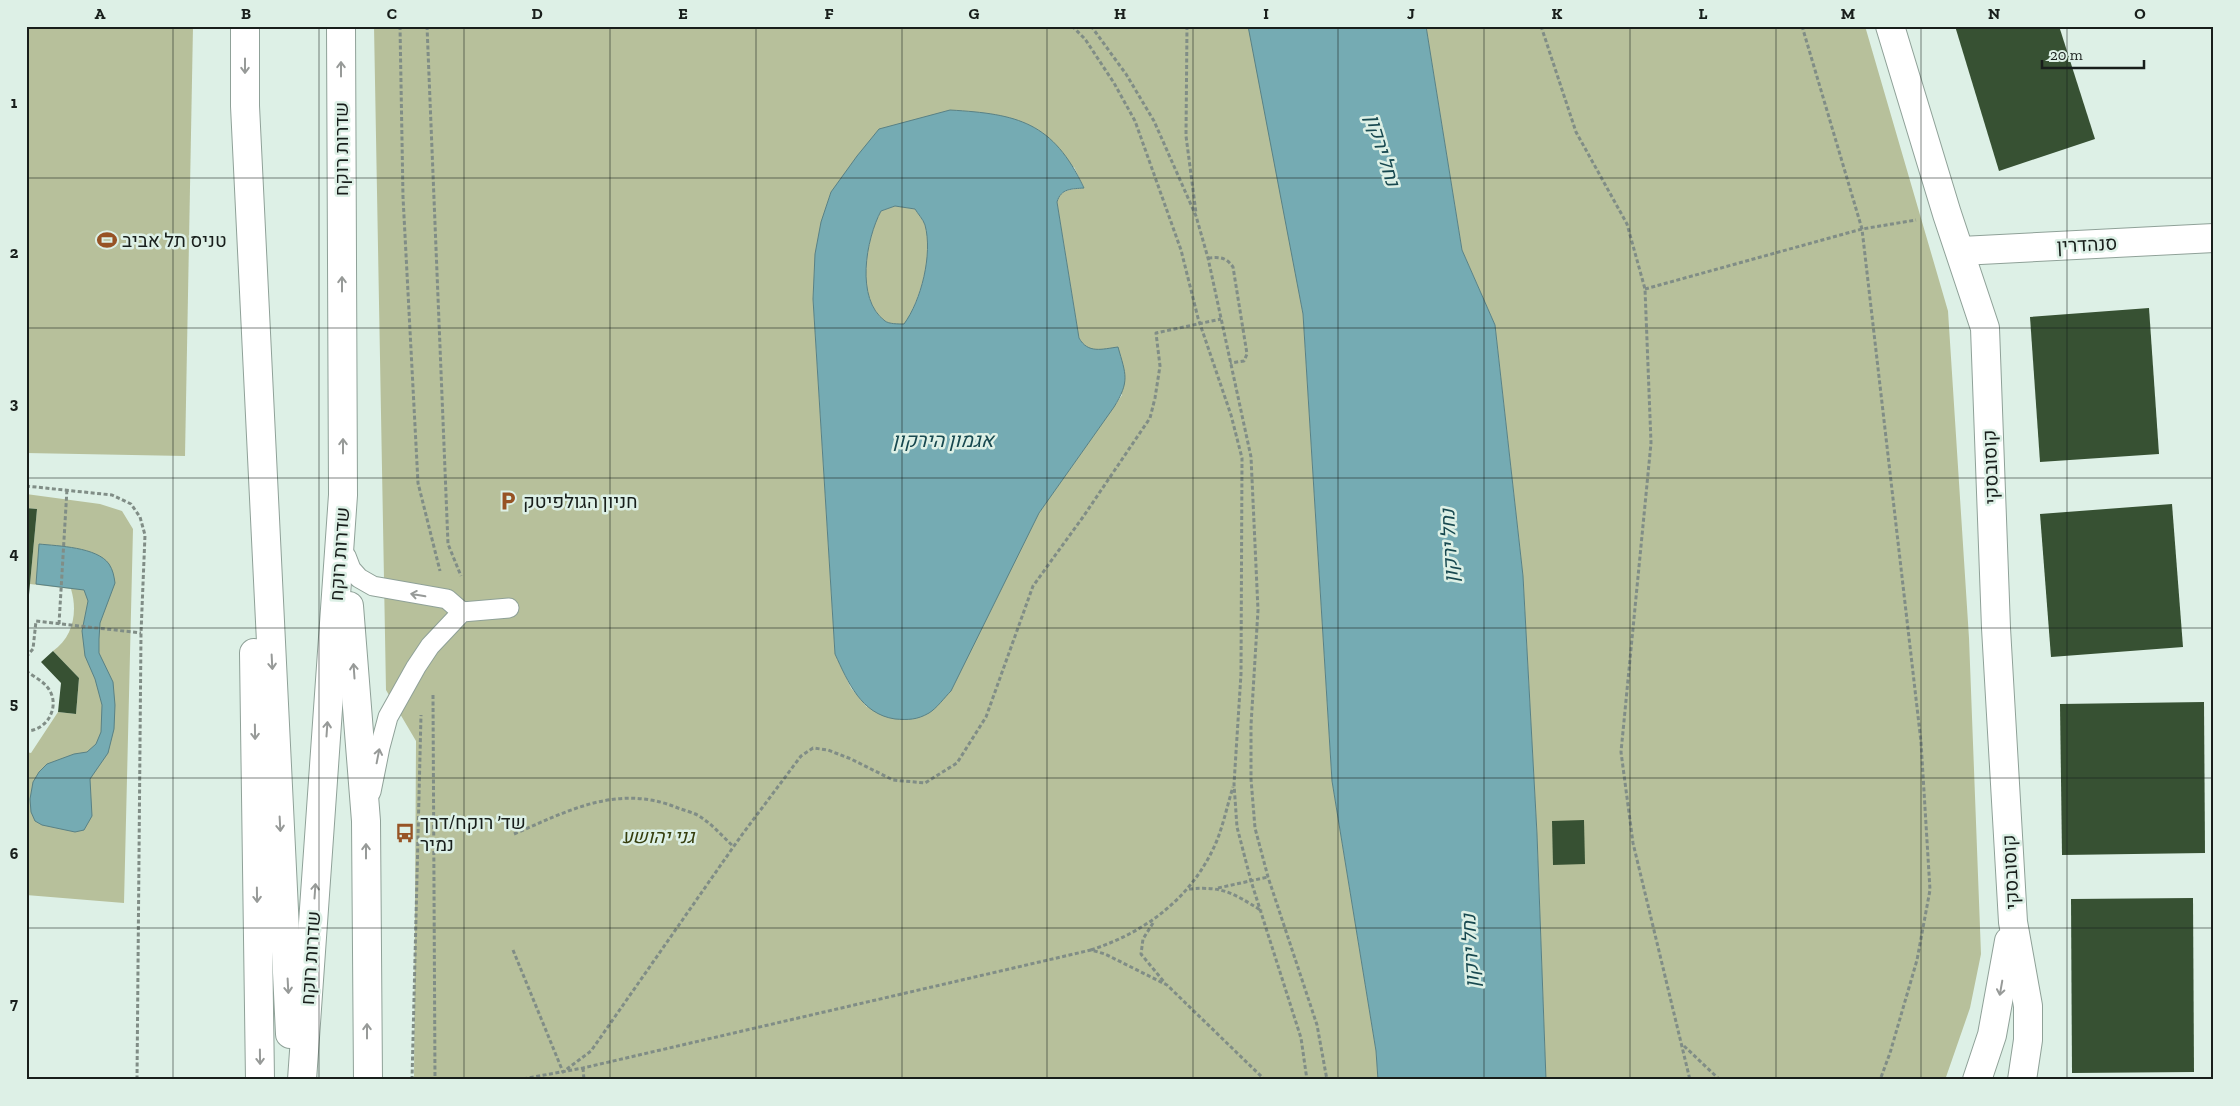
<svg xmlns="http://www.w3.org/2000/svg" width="2240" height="1106" font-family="'Zilla Slab',Heebo,serif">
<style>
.green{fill:#b7c09b;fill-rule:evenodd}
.water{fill:#75abb3;stroke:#598185;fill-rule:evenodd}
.building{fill:#375133}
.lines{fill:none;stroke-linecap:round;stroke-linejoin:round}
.lane-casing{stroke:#8fa198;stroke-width:21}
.street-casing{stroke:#8fa198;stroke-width:30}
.secondary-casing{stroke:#8fa198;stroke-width:30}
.path{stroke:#808d86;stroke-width:3;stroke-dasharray:4 2.5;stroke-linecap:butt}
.lane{stroke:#fff;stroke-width:19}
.street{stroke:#fff;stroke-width:28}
.secondary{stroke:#fff;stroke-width:28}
.oneway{stroke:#979a98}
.grid{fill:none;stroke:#181e1b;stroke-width:1;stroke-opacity:0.55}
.labels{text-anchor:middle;stroke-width:5;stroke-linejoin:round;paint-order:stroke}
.street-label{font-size:19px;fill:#181e1b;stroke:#ddf0e6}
.poi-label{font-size:19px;fill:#181e1b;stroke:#ddf0e6;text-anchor:start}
.park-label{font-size:19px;font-style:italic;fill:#353d0c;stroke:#ddf0e6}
.water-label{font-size:20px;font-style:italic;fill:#17484f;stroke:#ddf0e6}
.neatline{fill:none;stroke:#181e1b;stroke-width:2}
.grid-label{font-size:16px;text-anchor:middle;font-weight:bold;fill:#181e1b}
</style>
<rect width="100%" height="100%" fill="#ddf0e6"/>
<g class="green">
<polygon points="26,26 193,26 185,456 26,453"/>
<path d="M374 26H1250L1303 314 1332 781 1376 1051 1378 1080H414L416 741 386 690ZM1074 167 1084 188C1072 190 1061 188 1057 202L1079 338 1083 344 1091 350 1122 395 1039 513 867 707 851 688 835 654 813 299C815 259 818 231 831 192Z"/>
<polygon points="1426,26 1865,26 1948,311 1969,638 1981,954 1970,1008 1945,1080 1546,1080 1537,834 1523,576 1495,325 1462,250"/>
<path d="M895 206 915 209C918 214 923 219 925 225 934 254 920 300 904 325 898 324 889 324 885 321 855 299 866 238 881 211Z"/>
<path d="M26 494 100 504 122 511 133 529 124 903 26 895V752L31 753 58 712 76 714 79 678 53 651C73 637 78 612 71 589L30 584 37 509 26 508Z"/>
</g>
<g class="water">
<polygon points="1248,26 1426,26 1462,250 1495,325 1523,576 1537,834 1546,1080 1378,1080 1376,1051 1332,781 1303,314"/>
<path d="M950 110C1018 114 1053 122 1084 188 1072 189 1061 188 1057 202L1079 338C1088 354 1102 349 1118 347 1126 375 1130 381 1114 407L1039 513 951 691C944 698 937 708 929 713 917 720 908 720 895 719 861 714 848 682 835 654L813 299 815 254 821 222 831 192 857 156 879 129ZM895 206 915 209C918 214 923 219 925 225 933 254 921 301 904 324 898 324 889 324 885 321 855 299 866 239 881 211Z"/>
<path d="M39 544C58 546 97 547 109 564 113 570 114 576 115 583L100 623 99 639V653L113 682 115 705 114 729 108 753 90 779 92 816 84 830 75 832 42 825 35 821 31 812 30 799 33 782 39 772 47 764 74 754 87 752 96 744 101 732 102 705 95 679 85 656 82 631 88 601 84 590 36 584Z"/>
</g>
<g class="building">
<polygon points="1955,26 2059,26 2095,139 1999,171"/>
<polygon points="2149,308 2159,454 2040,462 2030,317"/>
<polygon points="2172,504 2183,647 2051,657 2040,514"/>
<polygon points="26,508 37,509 28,605 26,605"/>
<polygon points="53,651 79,678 76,714 58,712 61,683 41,662"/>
<polygon points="2204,702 2205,853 2062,855 2060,704"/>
<polygon points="1584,820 1585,864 1553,865 1552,821"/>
<polygon points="2193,898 2194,1072 2072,1073 2071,899"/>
</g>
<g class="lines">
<defs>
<g id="lane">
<polyline points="346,556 351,569 359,578 373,586 447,599 462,612"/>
<polyline points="371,792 380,747 388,717 416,667 430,646 462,612 509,608"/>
</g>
<g id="street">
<polyline points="1890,26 1947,214 1985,328 1996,628 2013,922 2028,1006 2028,1040 2022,1080"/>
<polyline points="1977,1080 1992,1035 2009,941"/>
</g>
<g id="secondary">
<polyline points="245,26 245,106 290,1034"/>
<polyline points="1961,251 2214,238"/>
<polyline points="349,606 366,821 368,1080"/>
<polyline points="254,653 260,1080"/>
<polyline points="302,1080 343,495 341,26"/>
</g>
</defs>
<use href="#lane" class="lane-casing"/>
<use href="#street" class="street-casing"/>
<use href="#secondary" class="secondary-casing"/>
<g class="path">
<polyline points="400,26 403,197 418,483 440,571"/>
<polyline points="427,26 448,544 461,576"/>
<polyline points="1072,26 1085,39 1114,83 1135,121 1181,250 1198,318 1231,415 1242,458 1241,674 1234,784 1237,827 1251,881 1301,1038 1307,1080"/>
<polyline points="1091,26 1126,74 1154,121 1196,216 1208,258 1251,457 1258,610 1251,725 1251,779 1255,828 1268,877 1317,1025 1327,1080"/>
<polyline points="1187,26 1186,136 1196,213"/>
<polyline points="1541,26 1576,132 1627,224 1645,289 1651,443 1621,752 1633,843 1690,1080"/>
<polyline points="1802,26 1862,229 1921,742 1930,890 1917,960 1890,1053 1880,1080"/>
<path d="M1208 258C1220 257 1226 257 1233 267L1247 354 1244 361 1230 363"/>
<polyline points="1645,289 1862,229 1916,220"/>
<polyline points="26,486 112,495 131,504 140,517 145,535 141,633 137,1080"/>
<polyline points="59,624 67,489"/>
<polyline points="26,657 33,649 36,621 141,633"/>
<path d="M26 671C33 676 43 681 48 688 61 705 48 731 26 731"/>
<polyline points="433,695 435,1080"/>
<path d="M514 834C568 811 618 783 678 808 686 811 696 813 702 818 714 826 723 837 733 846"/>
<polyline points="1218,888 1268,877"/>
<path d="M1189 889C1223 886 1233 893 1262 911"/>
<polyline points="1153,923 1143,939 1141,954 1165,983"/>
<polyline points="513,950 563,1072 591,1051 741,836 801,756 813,748 828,750 851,759 893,780 925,783 957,763 986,717 1033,586 1083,517 1150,418 1155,398 1160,366 1156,333 1221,319"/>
<path d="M1091 950C1146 932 1191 898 1215 845 1223 827 1227 806 1233 787"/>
<polyline points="1684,1046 1720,1080"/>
<polyline points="583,1068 584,1080"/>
<polyline points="412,1080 421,715"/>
<polyline points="517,1080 583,1068 1091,950 1105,954 1167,985 1265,1080"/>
</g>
<use href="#lane" class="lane"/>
<use href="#street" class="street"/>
<use href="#secondary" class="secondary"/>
</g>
<defs><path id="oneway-shaft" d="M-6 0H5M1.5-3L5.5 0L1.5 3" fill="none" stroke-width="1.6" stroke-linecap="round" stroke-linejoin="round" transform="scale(1.25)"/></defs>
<g class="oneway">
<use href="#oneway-shaft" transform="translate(245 66) rotate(90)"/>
<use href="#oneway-shaft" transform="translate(341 69) rotate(-90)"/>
<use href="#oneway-shaft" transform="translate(342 284) rotate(-90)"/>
<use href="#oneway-shaft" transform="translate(343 446) rotate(-90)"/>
<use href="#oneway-shaft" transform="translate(418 595) rotate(-170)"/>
<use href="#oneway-shaft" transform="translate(272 662) rotate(87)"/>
<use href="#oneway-shaft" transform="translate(354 671) rotate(-94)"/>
<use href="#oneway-shaft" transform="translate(327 729) rotate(-86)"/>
<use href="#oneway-shaft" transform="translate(255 732) rotate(89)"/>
<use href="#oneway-shaft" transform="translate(378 756) rotate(-79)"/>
<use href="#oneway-shaft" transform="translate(280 824) rotate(87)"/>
<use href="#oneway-shaft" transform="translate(366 851) rotate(-90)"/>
<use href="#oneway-shaft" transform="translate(315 891) rotate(-86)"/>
<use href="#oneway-shaft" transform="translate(257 895) rotate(89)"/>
<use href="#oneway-shaft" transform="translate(288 986) rotate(87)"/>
<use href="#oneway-shaft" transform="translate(2001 988) rotate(100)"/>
<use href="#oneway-shaft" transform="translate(367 1031) rotate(-90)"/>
<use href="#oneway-shaft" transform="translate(260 1057) rotate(89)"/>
</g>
<path class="grid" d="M173 26V1080M319 26V1080M464 26V1080M610 26V1080M756 26V1080M902 26V1080M1047 26V1080M1193 26V1080M1338 26V1080M1484 26V1080M1630 26V1080M1776 26V1080M1921 26V1080M2067 26V1080M26 178H2214M26 328H2214M26 478H2214M26 628H2214M26 778H2214M26 928H2214"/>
<defs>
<symbol id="stadium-bare" viewBox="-9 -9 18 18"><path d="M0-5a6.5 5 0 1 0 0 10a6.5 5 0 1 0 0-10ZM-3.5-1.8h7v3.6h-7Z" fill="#975325" stroke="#ddf0e6" stroke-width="2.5" paint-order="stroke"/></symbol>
<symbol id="parking-bare" viewBox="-9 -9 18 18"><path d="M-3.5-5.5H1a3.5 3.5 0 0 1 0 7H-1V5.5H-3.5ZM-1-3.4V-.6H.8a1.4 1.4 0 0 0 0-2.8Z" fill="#975325" stroke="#ddf0e6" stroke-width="2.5" paint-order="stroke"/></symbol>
<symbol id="bus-bare" viewBox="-9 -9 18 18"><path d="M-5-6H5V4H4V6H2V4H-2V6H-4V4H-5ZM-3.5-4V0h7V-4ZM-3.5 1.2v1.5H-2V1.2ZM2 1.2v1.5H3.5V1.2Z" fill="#975325" stroke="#ddf0e6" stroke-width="2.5" paint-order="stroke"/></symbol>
</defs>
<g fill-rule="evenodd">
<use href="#stadium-bare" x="93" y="226" width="28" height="28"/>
<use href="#parking-bare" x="494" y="487" width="28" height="28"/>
<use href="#bus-bare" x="391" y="819" width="28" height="28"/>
</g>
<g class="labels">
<g class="street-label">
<text transform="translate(341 149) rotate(-90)" y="7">שדרות רוקח</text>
<text transform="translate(2087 244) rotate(-3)" y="7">סנהדרין</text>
<text transform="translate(1990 467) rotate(-92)" y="7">קוסובסקי</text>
<text transform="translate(339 554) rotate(-86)" y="7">שדרות רוקח</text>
<text transform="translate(2010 872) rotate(-93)" y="7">קוסובסקי</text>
<text transform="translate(310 958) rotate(-86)" y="7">שדרות רוקח</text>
</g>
<g class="poi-label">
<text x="122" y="247">טניס תל אביב</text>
<text x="523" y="508">חניון הגולפיטק</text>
<text x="420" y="829">שד׳ רוקח/דרך<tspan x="420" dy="22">נמיר</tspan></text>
</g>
<g class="park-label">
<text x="658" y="843">גני יהושע</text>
</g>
<g class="water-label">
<text transform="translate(1383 150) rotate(73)" y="7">נחל ירקון</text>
<text x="943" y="447">אגמון הירקון</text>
<text transform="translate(1449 546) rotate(-93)" y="7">נחל ירקון</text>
<text transform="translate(1470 951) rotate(-93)" y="7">נחל ירקון</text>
</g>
</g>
<rect width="2240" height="1106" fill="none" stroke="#ddf0e6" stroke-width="55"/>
<path d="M2042 60v8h102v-8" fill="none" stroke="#181e1b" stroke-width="2.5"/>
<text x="2050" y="60" font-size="15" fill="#181e1b" stroke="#ddf0e6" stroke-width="4" paint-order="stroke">20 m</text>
<rect x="28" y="28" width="2184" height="1050" class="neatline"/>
<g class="grid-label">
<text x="100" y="19">A</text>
<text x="246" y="19">B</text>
<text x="392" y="19">C</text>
<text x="537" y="19">D</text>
<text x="683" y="19">E</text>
<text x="829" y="19">F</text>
<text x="974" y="19">G</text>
<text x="1120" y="19">H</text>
<text x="1266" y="19">I</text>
<text x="1411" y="19">J</text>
<text x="1557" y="19">K</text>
<text x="1703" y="19">L</text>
<text x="1848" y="19">M</text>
<text x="1994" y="19">N</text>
<text x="2140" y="19">O</text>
<text x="14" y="108">1</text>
<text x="14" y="258">2</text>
<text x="14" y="409">3</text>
<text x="14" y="559">4</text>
<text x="14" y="709">5</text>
<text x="14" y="859">6</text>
<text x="14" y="1009">7</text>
</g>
</svg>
